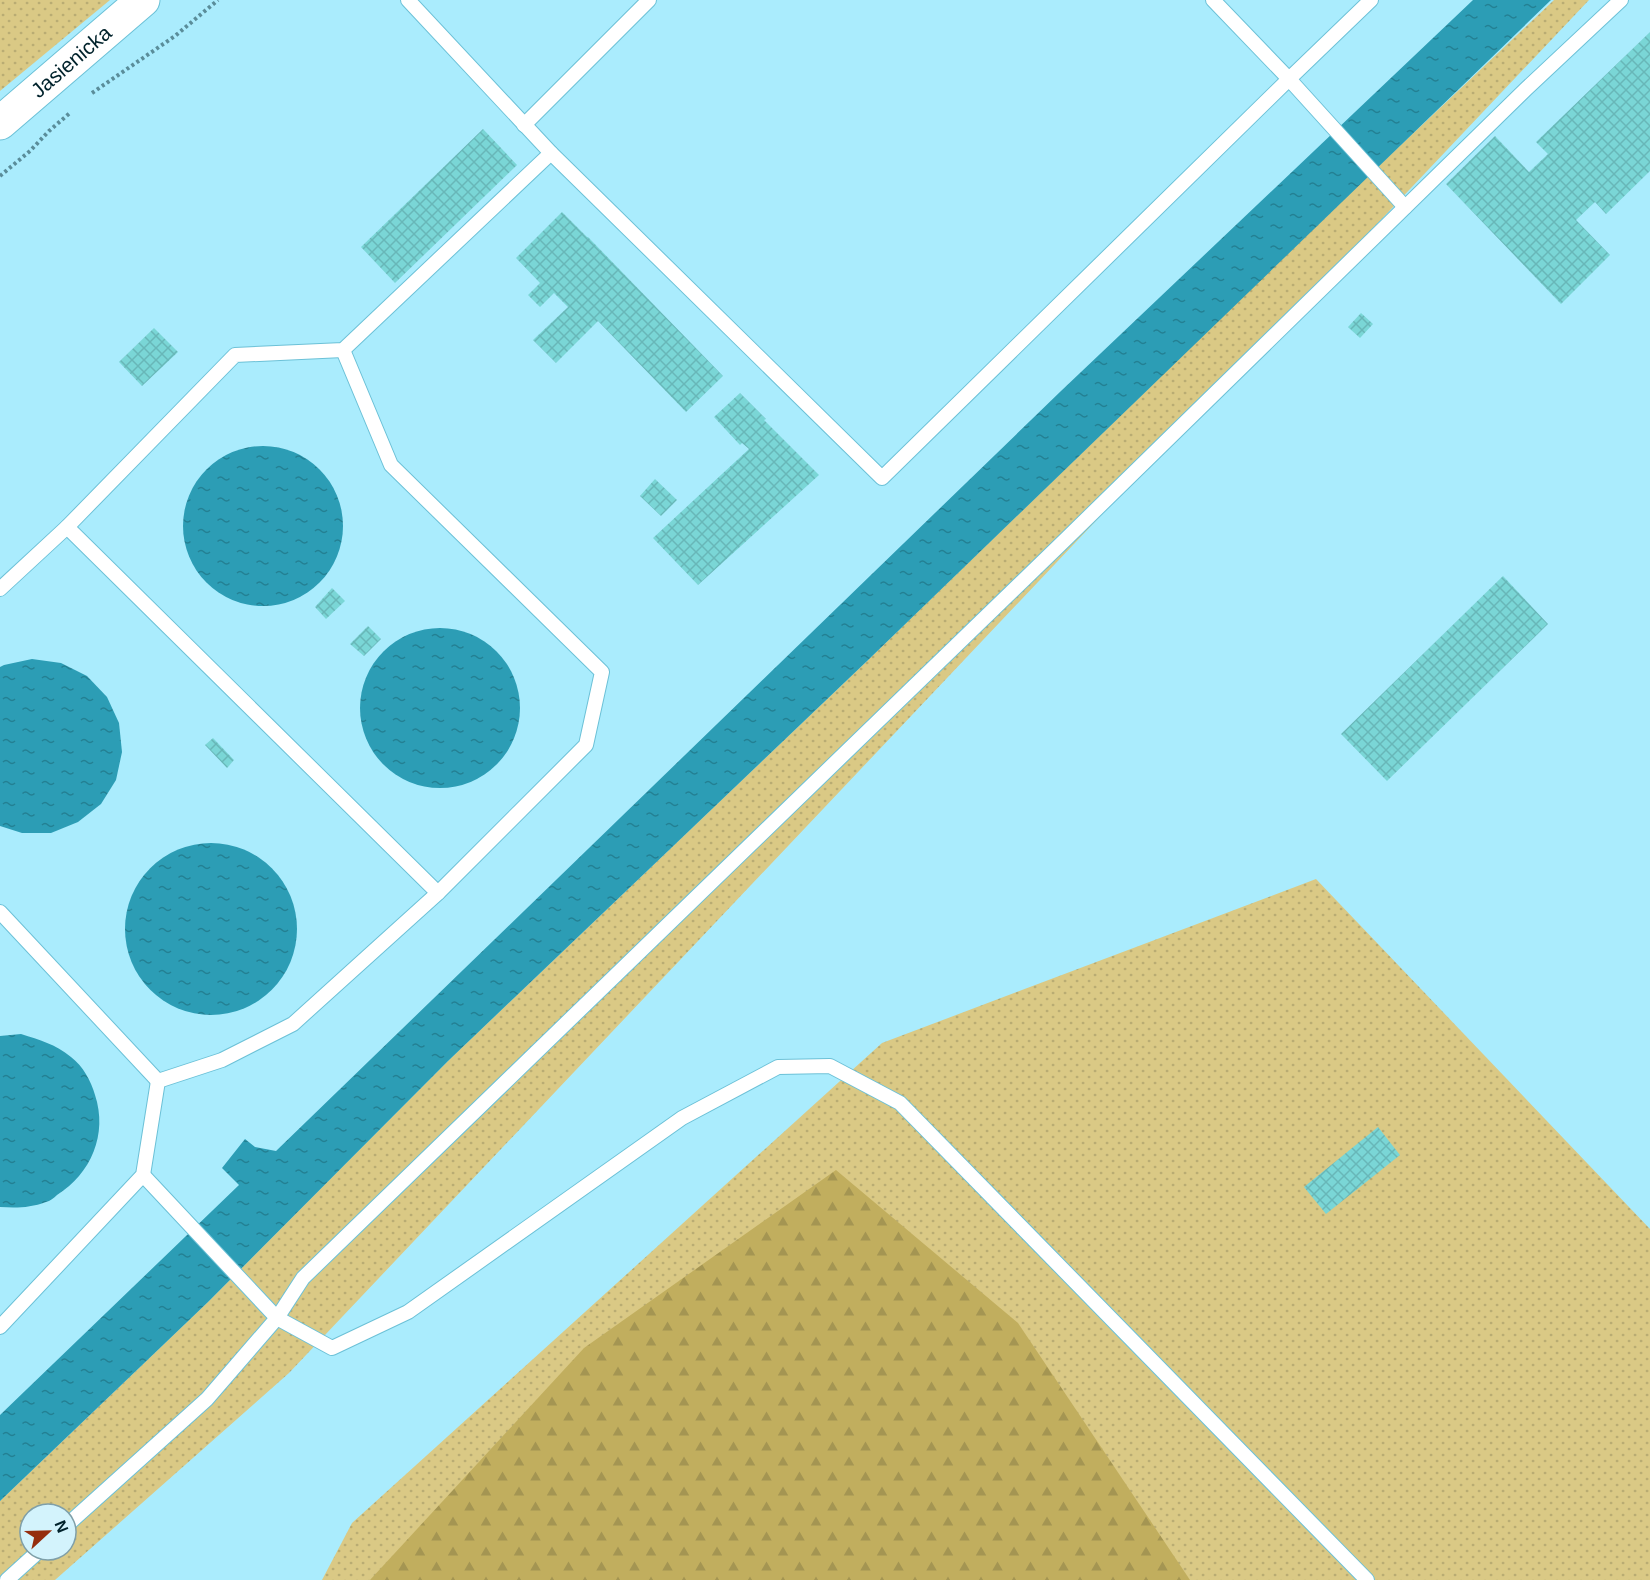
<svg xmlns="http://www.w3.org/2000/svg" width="1650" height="1580" font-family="Arial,sans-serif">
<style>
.green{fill:url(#green-dots);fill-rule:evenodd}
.forest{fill:url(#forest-firs)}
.water{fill:url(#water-ripples)}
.building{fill:url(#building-cross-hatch)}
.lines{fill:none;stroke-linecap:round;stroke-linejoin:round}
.lane-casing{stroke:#6cc1d7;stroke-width:16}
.secondary-casing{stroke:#6cc1d7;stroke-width:35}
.path{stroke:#5a8d9a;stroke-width:4;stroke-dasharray:3 3;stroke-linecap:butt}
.lane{stroke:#fff;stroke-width:14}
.secondary{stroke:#fff;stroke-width:33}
.labels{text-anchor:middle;stroke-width:4.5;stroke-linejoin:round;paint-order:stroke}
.street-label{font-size:21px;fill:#00222b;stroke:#d3f3fc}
</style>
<defs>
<pattern id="green-dots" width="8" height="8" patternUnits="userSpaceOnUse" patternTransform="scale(1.5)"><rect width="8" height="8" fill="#dac985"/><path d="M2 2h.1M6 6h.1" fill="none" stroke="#b9ac73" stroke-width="1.8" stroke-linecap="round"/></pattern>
<pattern id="forest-firs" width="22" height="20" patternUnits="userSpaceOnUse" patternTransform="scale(1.5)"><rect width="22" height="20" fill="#c1ae5e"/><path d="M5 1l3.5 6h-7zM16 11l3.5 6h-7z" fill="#a49552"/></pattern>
<pattern id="water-ripples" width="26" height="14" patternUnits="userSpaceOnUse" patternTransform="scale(1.5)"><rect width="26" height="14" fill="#2c9db5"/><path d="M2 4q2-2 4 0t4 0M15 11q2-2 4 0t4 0" fill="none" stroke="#238093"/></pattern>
<pattern id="building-cross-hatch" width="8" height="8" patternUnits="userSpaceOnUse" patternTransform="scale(1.5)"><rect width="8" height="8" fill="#7ad6d6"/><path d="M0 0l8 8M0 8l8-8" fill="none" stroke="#68b7b8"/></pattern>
</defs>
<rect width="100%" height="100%" fill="#aaecfd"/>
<g class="green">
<polygon points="0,0 110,0 0,91"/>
<path d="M1554 0H1589L289 1373 55 1580H0V1501L208 1302 448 1061 866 662 1366 178ZM30 1514H66V1550H30Z"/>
<polygon points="1316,879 1650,1229 1650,1580 322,1580 352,1523 882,1043"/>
</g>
<polygon class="forest" points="836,1170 1018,1323 1190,1580 370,1580 584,1348"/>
<g class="water">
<polygon points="1473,0 1551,0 866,662 448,1061 208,1302 0,1501 0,1415 239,1185 222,1168 245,1139 255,1147 276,1151 1061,391"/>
<circle cx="263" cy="526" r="80"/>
<circle cx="440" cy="708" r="80"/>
<polygon points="32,659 61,663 87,676 107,697 119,723 122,752 116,780 101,804 78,822 51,833 22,833 0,826 0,667 4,665"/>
<circle cx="211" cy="929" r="86"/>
<path d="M21 1034C40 1040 55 1044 71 1057 83 1066 91 1081 95 1095 108 1134 91 1174 57 1195 54 1198 50 1201 46 1202 30 1208 16 1208 0 1207V1036Z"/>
</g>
<g class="building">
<polygon points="1650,32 1650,171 1606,214 1595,202 1576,220 1610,255 1561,304 1446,184 1495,136 1529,172 1548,154 1536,142"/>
<polygon points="483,129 517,165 395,283 361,247"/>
<polygon points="562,212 587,237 588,237 723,376 686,412 598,321 556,363 533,340 568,307 554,293 540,307 528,295 540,283 516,258"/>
<polygon points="1361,313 1373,324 1360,338 1348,327"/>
<polygon points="154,328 178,352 142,386 119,362"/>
<polygon points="740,393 766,419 764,420 819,475 698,585 653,538 749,449 742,443 740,445 714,417"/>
<polygon points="655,479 677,500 661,516 640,496"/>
<polygon points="1503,576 1548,624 1387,781 1341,734"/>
<polygon points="332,588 345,601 326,619 315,607"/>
<polygon points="368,626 381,639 364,656 350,644"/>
<polygon points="213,738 234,760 227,768 205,745"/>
<polygon points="1378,1127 1400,1155 1326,1214 1304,1187"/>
</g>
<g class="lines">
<defs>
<g id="lane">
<polyline points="408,0 551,153"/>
<polyline points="1213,0 1289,79 1371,0"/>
<polyline points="524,125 649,0"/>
<polyline points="67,527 438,893"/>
<polyline points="0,589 67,527 235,355 343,350 551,153 882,478 1289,79 1405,207"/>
<polyline points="0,912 158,1081"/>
<polyline points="143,1175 277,1318 332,1348 408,1312 682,1118 778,1067 830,1066 900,1103 1367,1580"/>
<polyline points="0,1327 143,1175 158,1081 222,1060 293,1024 438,893 586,745 602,672 391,465 343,350"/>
<polyline points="66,1526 207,1399 277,1318 303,1278 1067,538 1526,89 1621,0"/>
<polyline points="7,1580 40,1550"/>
</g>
<g id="secondary">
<path id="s1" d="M0 123 143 0"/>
</g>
</defs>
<use href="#lane" class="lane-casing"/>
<use href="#secondary" class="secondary-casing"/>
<g class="path">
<polyline points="92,93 175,36 218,0"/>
<polyline points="0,176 30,151 49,131 71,112"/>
</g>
<use href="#lane" class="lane"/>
<use href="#secondary" class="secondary"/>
</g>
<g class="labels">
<g class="street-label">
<text dy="7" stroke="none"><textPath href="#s1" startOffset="94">Jasienicka</textPath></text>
</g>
</g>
<g transform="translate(48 1532) rotate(68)"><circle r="28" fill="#d3f3fc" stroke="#7f9fa8" stroke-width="1.5"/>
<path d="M0-4.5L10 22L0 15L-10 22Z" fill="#952e0e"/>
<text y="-9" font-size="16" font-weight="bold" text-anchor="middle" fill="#00222b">N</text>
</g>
</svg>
